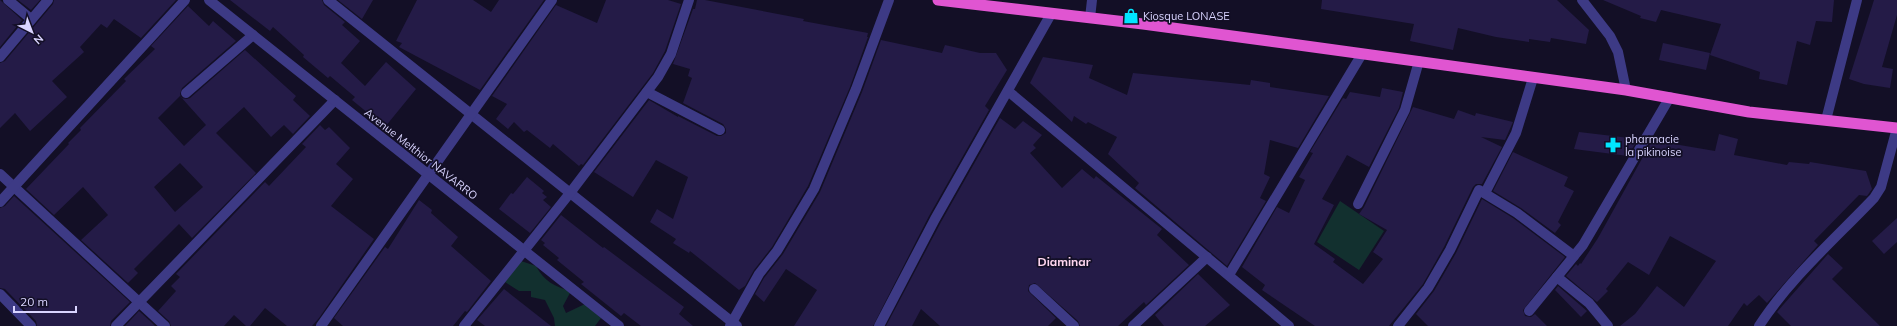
<svg xmlns="http://www.w3.org/2000/svg" width="1897" height="326" font-family="Mulish,sans-serif">
<style>
.green{fill:#12302f}
.building{fill:#241b47;fill-rule:evenodd}
.lines{fill:none;stroke-linecap:round;stroke-linejoin:round}
.minor{stroke:#3d3a85;stroke-width:10}
.tertiary{stroke:#3d3a85;stroke-width:10}
.trunk{stroke:#e055d1;stroke-width:11}
.labels{text-anchor:middle;stroke-width:3.5;stroke-linejoin:round;paint-order:stroke}
.poi-label{font-size:11px;fill:#d9d4ff;stroke:#130f26;text-anchor:start}
.street-label{font-size:11px;fill:#d9d4ff;stroke:#130f26}
.neighbourhood-label{font-size:12px;font-weight:bold;fill:#ffd6f0;stroke:#130f26}
</style>
<rect width="100%" height="100%" fill="#130f26"/>
<g class="green">
<polygon points="1340,201 1384,231 1359,270 1317,242"/>
<path d="M521 261 536 266C544 281 555 287 571 291L563 306 566 313 585 304 601 318 595 326H555L554 318 545 300 531 297V291H519L505 282Z"/>
</g>
<g class="building">
<polygon points="0,0 22,20 0,47"/>
<polygon points="18,0 40,0 31,10"/>
<polygon points="54,0 176,0 141,38 114,19 107,28 101,24 80,47 84,52 52,81 67,97 30,131 15,113 0,128 0,63 5,61 53,4"/>
<polygon points="230,0 322,0 324,5 345,22 342,25 360,41 341,63 365,86 386,62 416,89 385,127 352,100 355,97 330,76 328,78 303,57 304,55 273,27 270,31"/>
<polygon points="338,0 373,0 362,19"/>
<polygon points="417,0 473,0 491,12 499,0 544,0 480,90 399,47 402,43 396,41"/>
<polygon points="606,0 668,0 681,4 665,51 653,73 583,165 581,164 579,166 553,144 550,148 527,130 524,132 514,122 508,129 496,119 507,104 492,96 556,5 597,23"/>
<polygon points="697,0 705,0 804,19 803,21 868,33 867,37 868,37 850,87 808,186 772,247 754,270 745,286 739,290 690,251 689,253 673,243 676,239 650,222 657,209 673,219 688,177 656,160 633,197 594,172 649,100 678,117 678,116 717,136 721,136 726,133 726,129 723,124 683,103 692,78 688,76 690,69 673,64 693,9 695,9"/>
<polygon points="1322,0 1557,0 1589,30 1586,44 1551,38 1550,42 1529,39 1529,42 1496,37 1458,28 1453,50 1410,41 1414,24 1321,9"/>
<polygon points="1603,0 1834,0 1832,22 1816,21 1810,45 1797,41 1787,85 1759,79 1760,72 1710,55 1721,24 1661,10 1656,22 1640,18 1641,16"/>
<polygon points="1874,0 1897,0 1897,15 1882,67 1893,69 1890,88 1864,84 1849,79"/>
<path d="M188 6 209 26 213 21 236 41 182 88 180 94 181 98 187 99 190 98 245 50 296 96 293 100 310 116 293 134 284 125 271 137 244 107 216 133 256 173 192 238 179 224 134 269 138 273 128 283 81 240 108 215 83 187 54 215 26 189 69 144 68 143 81 130 80 128 126 81 124 79 155 49 151 46ZM180 96 206 125 184 146 158 118ZM180 163 203 187 175 212 154 187Z"/>
<polygon points="881,40 942,53 945,45 980,53 996,53 1007,70 985,106 989,110 929,216 873,326 794,326 817,290 786,269 764,302 755,294 764,278 783,254 820,192 862,92"/>
<polygon points="1663,43 1710,53 1706,70 1659,60"/>
<polygon points="1043,57 1093,65 1089,78 1127,95 1133,73 1250,85 1251,80 1270,83 1270,87 1329,96 1298,148 1270,140 1264,174 1270,177 1260,198 1266,201 1227,266 1135,188 1139,183 1108,154 1117,137 1088,122 1086,124 1074,116 1072,122 1030,83"/>
<polygon points="1382,88 1403,92 1399,108 1369,167 1347,155 1322,199 1334,205 1314,244 1335,259 1333,262 1363,284 1383,259 1373,252 1387,230 1359,214 1364,207 1413,107 1454,119 1458,110 1475,116 1476,113 1513,122 1505,140 1481,137 1502,147 1482,184 1476,184 1473,187 1444,247 1423,284 1389,326 1315,326 1262,290 1265,285 1242,267 1277,207 1289,213 1305,180 1299,177 1313,153 1310,152 1343,98 1346,99 1350,92 1380,97"/>
<polygon points="1000,118 1015,129 1023,121 1042,135 1033,145 1036,148 1030,153 1062,188 1082,169 1094,179 1096,176 1162,229 1157,235 1189,265 1146,305 1144,302 1118,326 1080,326 1078,321 1035,283 1029,285 1028,291 1056,318 1048,326 940,326 921,309 912,326 886,326 941,222"/>
<polygon points="320,125 325,130 329,127 350,148 336,164 353,179 331,206 374,239 319,318 312,326 287,326 265,308 250,326 246,326 234,315 224,326 171,326 169,321 158,311 176,291 171,286 180,277 176,274 265,182 269,186 306,147 302,144"/>
<polygon points="1579,132 1638,139 1628,156 1574,149"/>
<polygon points="1719,134 1738,139 1734,155 1787,165 1789,162 1809,164 1810,162 1866,171 1872,189 1867,196 1859,195 1814,241 1818,245 1767,303 1759,295 1747,306 1744,303 1728,326 1620,326 1635,314 1657,286 1684,307 1716,261 1670,236 1649,275 1628,262 1606,289 1608,291 1597,302 1566,276 1576,264 1578,266 1580,263 1581,264 1598,238 1654,137 1669,139 1668,143 1715,151"/>
<polygon points="1513,152 1568,177 1564,186 1574,191 1558,222 1561,225 1555,233 1521,208 1493,191"/>
<polygon points="527,177 544,191 542,193 547,197 543,200 551,207 530,233 499,209 511,193 513,194"/>
<polygon points="14,196 130,302 111,321 110,326 37,326 36,321 5,289 0,288 0,208 5,206"/>
<polygon points="1482,199 1513,218 1565,257 1523,310 1525,316 1531,317 1535,314 1547,326 1428,326 1416,314 1434,291 1456,253"/>
<polygon points="419,200 432,210 431,213 458,237 451,246 491,281 467,312 465,311 453,326 343,326 334,318 385,247 388,249"/>
<polygon points="561,215 603,248 604,247 684,307 679,314 693,326 641,326 624,313 621,316 581,284 584,282 557,260 559,258 543,245 545,243 541,240"/>
<polygon points="1897,218 1897,242 1884,254 1872,241"/>
<polygon points="1828,254 1843,268 1832,279 1880,326 1791,326 1777,312"/>
<polygon points="1198,274 1230,305 1205,326 1164,326 1155,315"/>
<polygon points="1558,286 1587,311 1581,317 1555,290"/>
<polygon points="504,289 551,326 485,326 477,320"/>
<polygon points="139,311 150,321 155,326 125,326"/>
</g>
<g class="lines">
<g class="minor">
<polyline points="8,0 31,19"/>
<polyline points="328,0 737,326"/>
<polyline points="1582,0 1610,36 1618,52 1626,90"/>
<polyline points="1090,18 1092,0"/>
<polyline points="0,57 48,0"/>
<polyline points="1008,91 1289,326"/>
<polyline points="647,92 720,130"/>
<polyline points="186,93 253,35"/>
<polyline points="1826,120 1857,0"/>
<polyline points="0,174 165,326"/>
<polyline points="1485,193 1516,133 1533,78"/>
<polyline points="0,202 185,0"/>
<polyline points="1358,204 1405,110 1419,61"/>
<polyline points="1229,275 1362,54"/>
<polyline points="1557,277 1589,303 1608,326"/>
<polyline points="1034,289 1074,326"/>
<polyline points="0,294 31,326"/>
<polyline points="1529,311 1583,245 1670,97"/>
<polyline points="116,326 335,100"/>
<polyline points="321,326 552,0"/>
<polyline points="464,326 570,193 658,77 671,54 689,0"/>
<polyline points="730,326 759,274 777,251 814,189 856,89 889,0"/>
<polyline points="879,326 935,219 1051,14"/>
<polyline points="1133,326 1207,257"/>
<polyline points="1398,326 1428,288 1450,250 1479,190 1517,213 1574,256"/>
<path d="M1759 326C1790 278 1835 239 1874 198L1881 187 1897 128"/>
</g>
<polyline class="tertiary" points="209,0 619,326"/>
<polyline class="trunk" points="938,0 1143,24 1284,43 1626,90 1749,112 1897,128"/>
</g>
<defs>
<symbol id="shop-bare" viewBox="-9 -9 18 18"><path d="M-5-2.5h2.3a2.7 3.5 0 0 1 5.4 0H5L5.5 6h-11ZM-1.5-2.5h3a1.5 2.3 0 0 0-3 0Z" fill="#00e5ff" stroke="#130f26" stroke-width="2.5" paint-order="stroke"/></symbol>
<symbol id="pharmacy-bare" viewBox="-9 -9 18 18"><path d="M-2-6h4v4h4v4h-4v4h-4v-4h-4v-4h4Z" fill="#00e5ff" stroke="#130f26" stroke-width="2.5" paint-order="stroke"/></symbol>
</defs>
<g fill-rule="evenodd">
<use href="#shop-bare" x="1120" y="5" width="22" height="22"/>
<use href="#pharmacy-bare" x="1602" y="134" width="22" height="22"/>
</g>
<g class="labels">
<g class="poi-label">
<text x="1143" y="20">Kiosque LONASE</text>
<text x="1625" y="143">pharmacie<tspan x="1625" dy="13">la pikinoise</tspan></text>
</g>
<g class="street-label">
<text transform="translate(421 154) rotate(38)" y="4">Avenue Melthior NAVARRO</text>
</g>
<g class="neighbourhood-label">
<text x="1064" y="266">Diaminar</text>
</g>
</g>
<g transform="translate(32 32) rotate(138)" stroke="#130f26" stroke-width="3" paint-order="stroke">
<path d="M0-3L7 15L0 10L-7 15Z" fill="#d9d4ff"/>
<text y="-6" font-size="11" font-weight="bold" text-anchor="middle" fill="#d9d4ff">N</text>
</g>
<path d="M14 306v6h62v-6" fill="none" stroke="#d9d4ff" stroke-width="2"/>
<text x="20" y="306" font-size="12" fill="#d9d4ff" stroke="#130f26" stroke-width="3" paint-order="stroke">20 m</text>
</svg>
